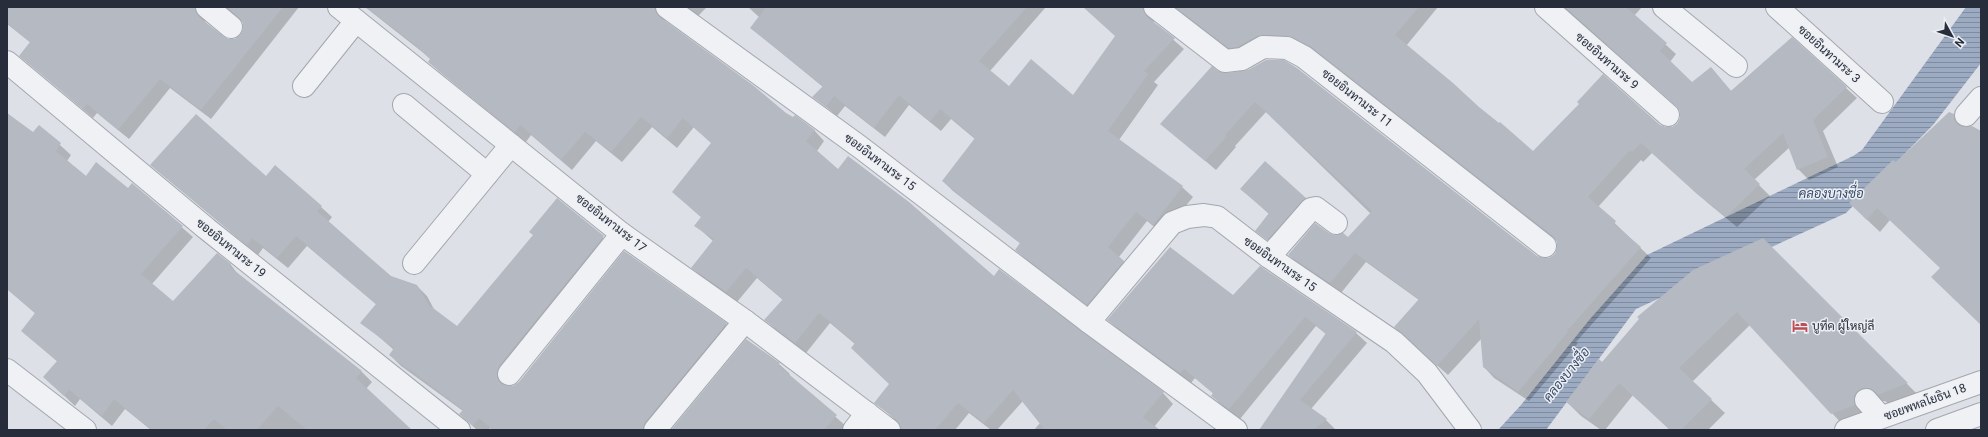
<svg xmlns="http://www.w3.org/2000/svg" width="1988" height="437" font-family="Roboto,Sarabun,sans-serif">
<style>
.water{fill:url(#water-rules)}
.shadow{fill:#0003}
.building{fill:#b5b9c2}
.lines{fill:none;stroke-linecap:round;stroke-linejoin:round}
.minor-casing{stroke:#a3a7af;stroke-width:24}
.minor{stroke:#f0f1f4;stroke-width:22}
.labels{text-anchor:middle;stroke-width:3;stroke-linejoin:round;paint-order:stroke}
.street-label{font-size:12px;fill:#282d3b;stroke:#eceff3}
.poi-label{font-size:12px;fill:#282d3b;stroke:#eceff3;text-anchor:start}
.water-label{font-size:13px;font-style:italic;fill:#37496a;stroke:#eceff3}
</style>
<defs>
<pattern id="water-rules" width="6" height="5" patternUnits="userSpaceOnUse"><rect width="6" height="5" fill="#9cabc2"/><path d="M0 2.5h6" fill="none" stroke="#7f8c9f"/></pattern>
</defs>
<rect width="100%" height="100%" fill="#dde0e6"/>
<polygon class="water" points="1966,7 1981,7 1981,63 1933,125 1846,213 1636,309 1546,430 1498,430 1521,405 1590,319 1647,255 1853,156 1862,150"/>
<g class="shadow">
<polygon points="7,7 209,7 204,15 205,22 228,40 235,40 242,35 244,30 243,22 224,7 299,7 211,119 170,88 129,139 97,113 93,118 21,56 31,43 7,24"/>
<polygon points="365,7 671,7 665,16 665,23 785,114 814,130 824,141 817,151 838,170 1163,393 1173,404 1154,427 1159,430 1034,430 1040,423 1023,401 997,430 991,430 969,413 955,430 902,430 901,426 887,412 939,348 855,344 830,323 806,353 776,330 766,320 783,300 757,278 737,302 703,278 692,268 713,241 696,226 702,218 673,192 712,143 694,127 677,148 652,127 622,162 596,141 572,170 531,135 526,142 440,72 429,62 431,59 426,55"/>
<polygon points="686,7 707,7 698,16"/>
<polygon points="748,7 1046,7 990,71 1009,87 1073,97 1116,36 1084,7 1159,7 1153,17 1154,23 1184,49 1154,82 1158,85 1119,140 1182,187 1193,197 1163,234 1147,221 1119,257 1134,272 1098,314 1027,260 1016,250 1021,244 953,191 943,181 975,139 951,119 941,131 909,105 885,137 845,106 837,116 814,97 823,87 751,28 759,17"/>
<polygon points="1174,7 1438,7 1406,46 1478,108 1533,152 1659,125 1666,128 1672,128 1678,124 1681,118 1679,108 1563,7 1642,7 1634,16 1676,54 1670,62 1692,83 1711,68 1731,91 1792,39 1857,98 1823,131 1838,167 1809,180 1798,169 1790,147 1754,180 1770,196 1737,227 1709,204 1652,153 1643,162 1641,160 1598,207 1651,258 1576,342 1578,343 1529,401 1494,378 1484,367 1481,339 1448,375 1405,337 1419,300 1366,262 1341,293 1299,265 1289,255 1328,234 1348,238 1371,214 1266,112 1235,146 1236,147 1216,170 1162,124 1212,68 1537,257 1544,259 1550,259 1555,255 1558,248 1557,241 1323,57 1304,47 1240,58"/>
<polygon points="7,113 33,134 39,126 71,155 67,161 87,177 128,189 132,184 193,237 152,284 173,302 217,254 231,265 240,277 362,372 372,382 366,389 411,430 151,430 125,409 112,426 80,399 75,406 55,387 58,362 22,331 36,314 7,289"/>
<polygon points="1953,115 1966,128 1981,132 1981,324 1941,268 1890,220 1880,232 1863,216 1896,164"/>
<polygon points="151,165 321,207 332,217 328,222 391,277 416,285 427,296 436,313 457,328 534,235 557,199 614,247 507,383 507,387 513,387 519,383 625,252 726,324 737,335 658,430 493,430 490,428 489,430 477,430 460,414 463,411 401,366 390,355 394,350 362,322 377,305 307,246 288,268 263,248 258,255"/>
<polygon points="1241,189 1305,199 1314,208 1277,248 1257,231 1269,214"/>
<polygon points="1763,239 1920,397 1893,408 1885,401 1877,401 1845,427 1750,325 1692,382 1725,413 1708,430 1670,430 1633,395 1605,430 1601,430 1581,416 1567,402 1603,363"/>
<polygon points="1260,267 1356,333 1367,343 1311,409 1326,420 1336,430 1260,430 1326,334 1316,326 1240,419 1223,406 1212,396 1214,394 1195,378 1191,383 1119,330 1108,320 1233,296"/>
<polygon points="779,364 790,374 789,376 847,427 844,430 673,430"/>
</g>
<g class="building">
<polygon points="7,7 195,7 199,17 223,37 229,39 235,39 240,35 243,29 243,23 239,18 227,7 283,7 201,110 160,79 118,130 87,104 83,109 19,56 30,42 7,23"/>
<polygon points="366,7 655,7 656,12 660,17 754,86 786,113 793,117 795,115 815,130 806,141 838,169 848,156 909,202 994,276 999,269 1164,392 1143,417 1160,430 1045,430 1013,390 984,423 958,403 935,430 901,430 897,420 874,403 889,384 851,348 855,343 819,313 795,343 764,320 783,299 746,268 726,292 691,268 714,239 694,226 701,217 672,192 711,143 683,118 667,138 641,117 611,152 585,132 561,160 520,125 515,132 428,62 430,59 414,44"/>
<polygon points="766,7 1027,7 979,61 1009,86 1031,59 1073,95 1115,36 1083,7 1143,7 1147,17 1175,38 1144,71 1148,74 1108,131 1183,186 1153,225 1136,212 1108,247 1124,261 1087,305 1015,250 1020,243 942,181 975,138 940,109 930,122 899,95 874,128 834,96 826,107 812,97 823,86 750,28"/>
<polygon points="1175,7 1419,7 1395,35 1453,83 1479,107 1499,123 1500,122 1533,151 1579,104 1577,102 1603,74 1660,125 1666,127 1672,127 1677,124 1680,118 1680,111 1676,106 1565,7 1626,7 1667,43 1660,51 1692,82 1711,67 1731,91 1792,37 1847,87 1813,120 1828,157 1797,170 1783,133 1744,169 1760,184 1726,217 1697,194 1641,143 1632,152 1630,150 1588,197 1616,221 1614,224 1641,247 1567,331 1568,332 1518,392 1483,367 1479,319 1437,366 1394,327 1419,299 1355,253 1330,283 1288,255 1315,223 1329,233 1335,235 1343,233 1348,237 1372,211 1255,102 1225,135 1227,136 1205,161 1160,124 1212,66 1218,71 1226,73 1248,70 1266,60 1284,60 1297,68 1537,256 1544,258 1549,258 1555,254 1557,247 1557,242 1553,236 1310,46 1288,36 1264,35 1257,36 1238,47 1229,48"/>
<polygon points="1949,112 1954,114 1954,119 1958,125 1964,127 1972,126 1981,131 1981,325 1931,277 1940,268 1877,208 1867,220 1849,203 1893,160 1896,162"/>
<polygon points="7,113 33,132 39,125 61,143 56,151 86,176 96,162 128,188 132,183 183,226 141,274 173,301 217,253 231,264 230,267 362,371 356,378 412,430 307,430 278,406 257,430 227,430 214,419 204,430 151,430 114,399 102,416 69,390 64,396 43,377 57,361 21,331 35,313 7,289"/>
<polygon points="196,114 266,176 275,165 322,206 317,211 368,256 391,276 417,285 429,305 457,326 533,235 529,232 557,198 604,236 499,366 497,372 497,378 501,383 507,386 513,386 519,382 624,251 727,323 645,422 643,430 493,430 479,418 473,426 459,414 463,410 409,369 409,370 389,355 394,348 360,323 376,304 296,236 277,258 252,238 247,245 150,165"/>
<polygon points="1265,161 1306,198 1267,240 1255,231 1269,213 1240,189"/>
<polygon points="1763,238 1908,383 1878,395 1870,388 1863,388 1857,391 1854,396 1855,405 1831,414 1737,312 1679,368 1712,399 1681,430 1670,430 1619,383 1589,419 1566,402 1599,359 1602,362 1639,319 1637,317 1693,270"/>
<polygon points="1170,247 1233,295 1260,266 1357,332 1300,400 1327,419 1314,430 1259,430 1326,333 1305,317 1229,409 1211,396 1213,393 1184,369 1180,373 1107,320"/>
<polygon points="746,339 780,363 778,365 837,415 824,430 671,430"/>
</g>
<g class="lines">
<defs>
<g id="minor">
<polyline points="207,7 231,27"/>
<polyline points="339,7 622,234 745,321 889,430"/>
<polyline points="667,7 860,147 1089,322 1236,430"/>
<polyline points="1155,7 1225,61 1242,59 1263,47 1287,48 1304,57 1545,246"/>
<polyline points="1546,7 1668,115"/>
<polyline points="1664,7 1736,66"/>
<polyline points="1777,7 1882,102"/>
<polyline points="7,62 207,229 459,430"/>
<polyline points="304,86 356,21"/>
<polyline points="404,105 487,174"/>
<polyline points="1966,115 1981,98"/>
<polyline points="1269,257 1311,209 1316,208 1336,223"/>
<polyline points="414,263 511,145"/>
<polyline points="1089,322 1172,223 1187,217 1204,215 1217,217 1269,257 1394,342 1427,373 1470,430"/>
<polyline points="7,370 85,430"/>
<polyline points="509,374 622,234"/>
<polyline points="1866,400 1881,417"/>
<polyline points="655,430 745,321"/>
<polyline points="854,430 867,413"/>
<polyline points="1846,430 1981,382"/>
<polyline points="1937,430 1981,414"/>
</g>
</defs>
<use href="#minor" class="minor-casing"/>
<use href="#minor" class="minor"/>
</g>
<defs>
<symbol id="hotel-bare" viewBox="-9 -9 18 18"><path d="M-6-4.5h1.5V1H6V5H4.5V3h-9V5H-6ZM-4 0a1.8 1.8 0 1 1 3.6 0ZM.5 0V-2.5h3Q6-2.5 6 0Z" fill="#bf4d55" stroke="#eceff3" stroke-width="2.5" paint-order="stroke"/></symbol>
</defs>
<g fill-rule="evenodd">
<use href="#hotel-bare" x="1789" y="315" width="22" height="22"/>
</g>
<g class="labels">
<g class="street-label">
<text transform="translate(1829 54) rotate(42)" y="4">ซอยอินทามระ 3</text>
<text transform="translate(1607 61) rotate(41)" y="4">ซอยอินทามระ 9</text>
<text transform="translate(1357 98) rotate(38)" y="4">ซอยอินทามระ 11</text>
<text transform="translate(880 162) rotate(37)" y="4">ซอยอินทามระ 15</text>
<text transform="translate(611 223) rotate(38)" y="4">ซอยอินทามระ 17</text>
<text transform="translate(231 248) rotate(39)" y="4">ซอยอินทามระ 19</text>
<text transform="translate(1280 264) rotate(35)" y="4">ซอยอินทามระ 15</text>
<text transform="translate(1925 402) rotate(-20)" y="4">ซอยพหลโยธิน 18</text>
</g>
<g class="poi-label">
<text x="1812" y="330">บูทีค ผู้ใหญ่ลี</text>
</g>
<g class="water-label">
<text x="1831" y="198">คลองบางซื่อ</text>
<text transform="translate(1566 374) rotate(-51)" y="5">คลองบางซื่อ</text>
</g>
</g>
<rect width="1988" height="437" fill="none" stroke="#282d3b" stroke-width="16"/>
<g transform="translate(1952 36) rotate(130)" stroke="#eceff3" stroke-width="3" paint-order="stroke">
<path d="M0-3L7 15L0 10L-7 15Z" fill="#282d3b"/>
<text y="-6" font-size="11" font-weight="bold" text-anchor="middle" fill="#282d3b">N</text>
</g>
</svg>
